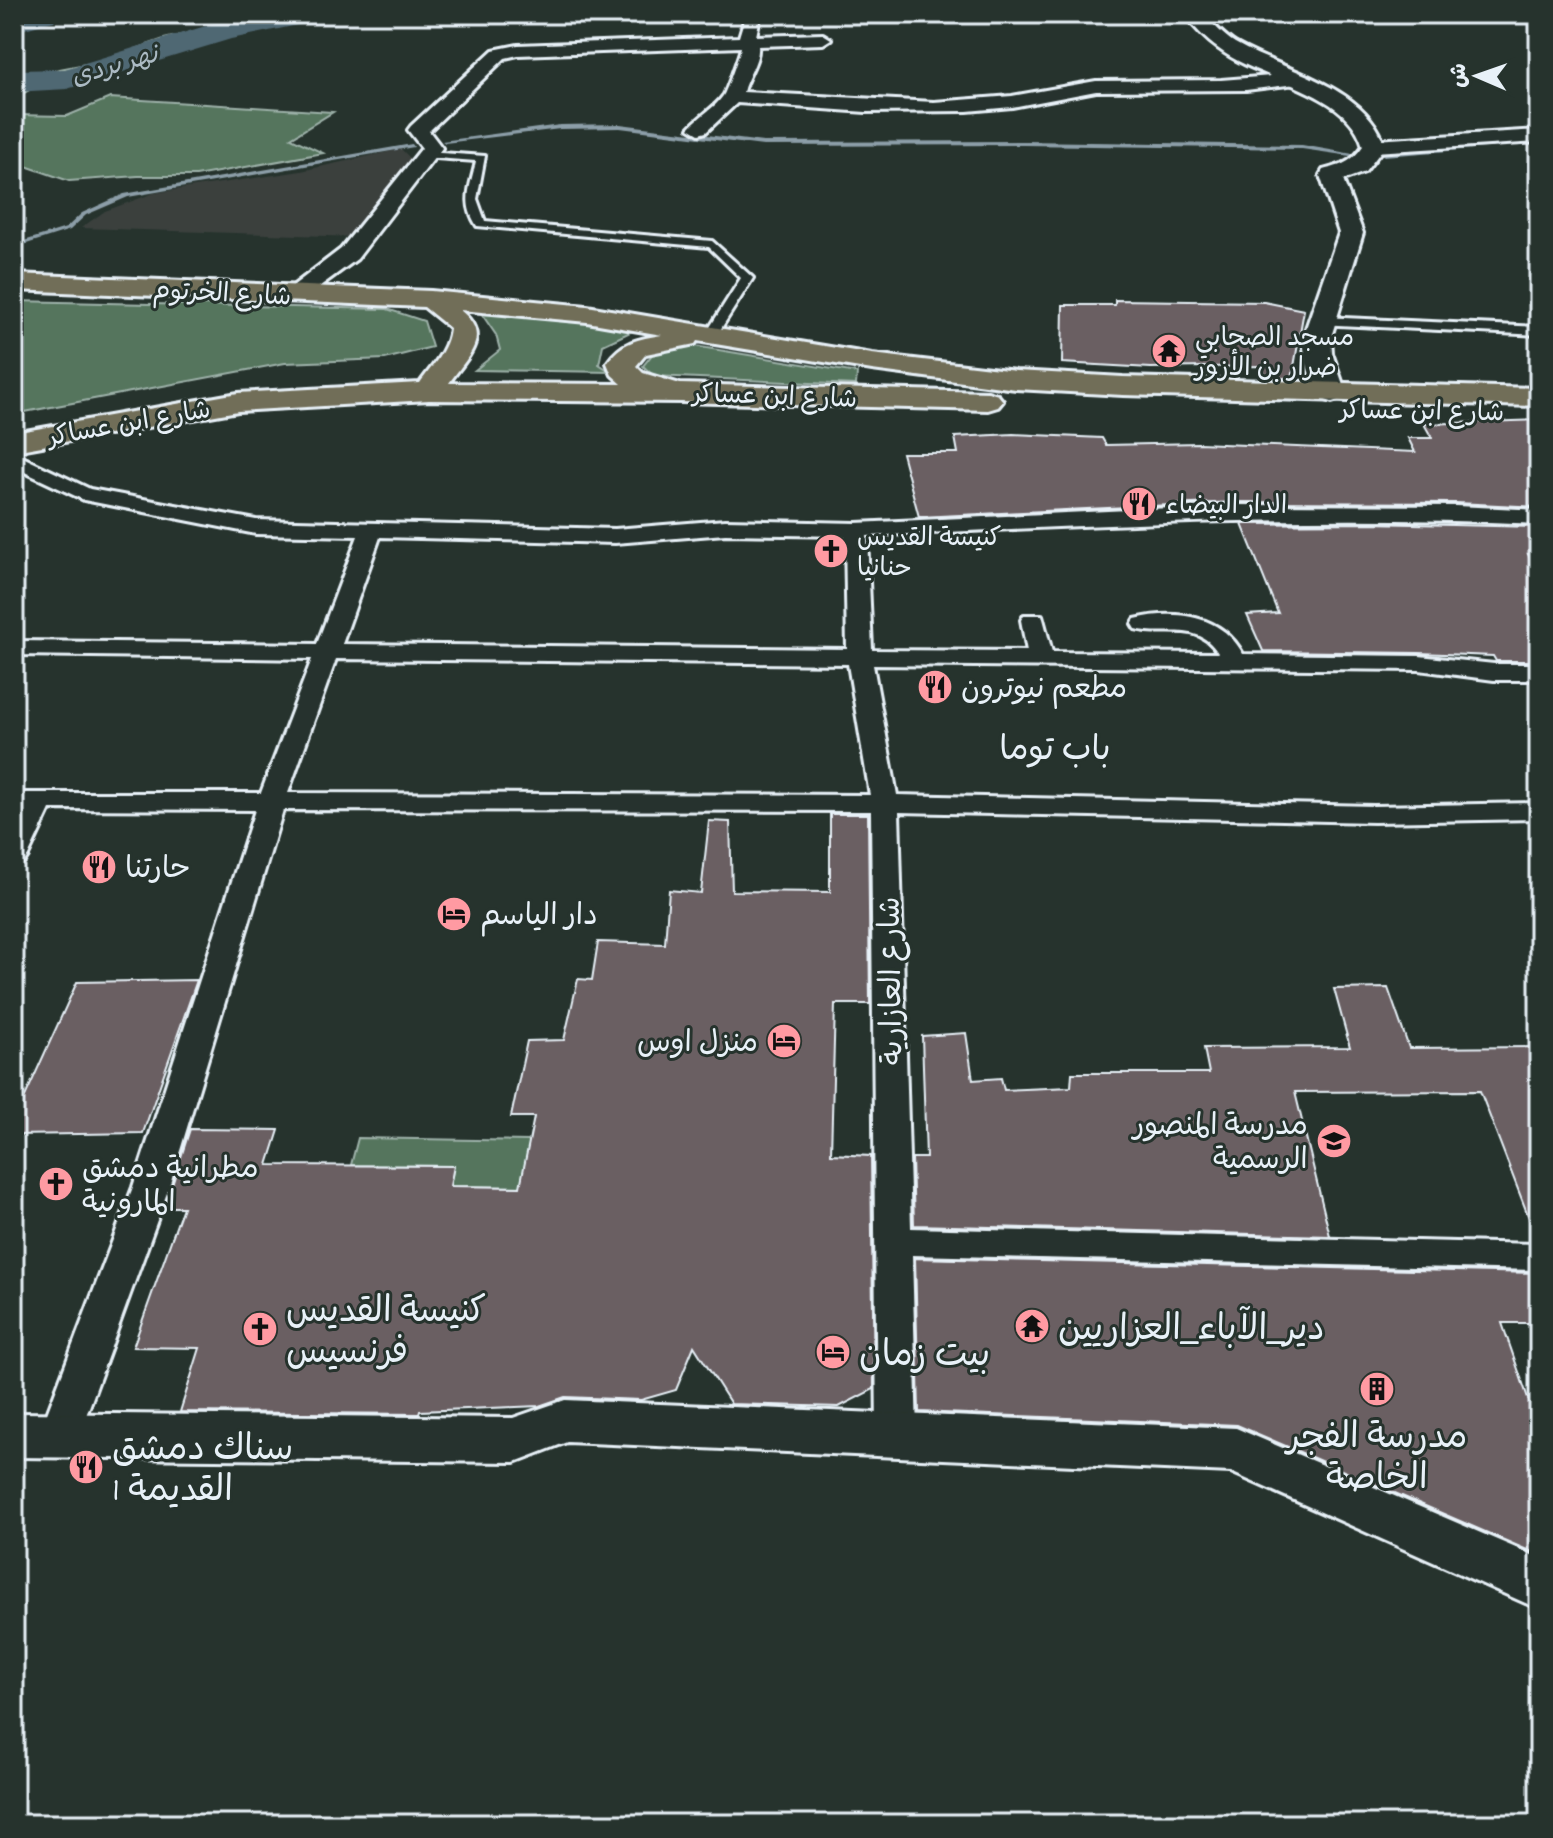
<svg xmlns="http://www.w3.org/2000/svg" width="1553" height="1838" font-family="Dekko,'Playpen Sans Arabic',sans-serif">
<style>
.built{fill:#3a403d}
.green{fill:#55745d;stroke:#9eb2aa;stroke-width:2}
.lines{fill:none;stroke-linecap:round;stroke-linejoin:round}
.stream{fill:#8c9ea8;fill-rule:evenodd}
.river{fill:#4f6773;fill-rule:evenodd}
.building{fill:#6a5f62;stroke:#e8f1f8;stroke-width:2}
.service-casing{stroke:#e8f1f8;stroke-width:6}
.pedestrian-casing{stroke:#e8f1f8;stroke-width:6}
.minor-casing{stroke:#e8f1f8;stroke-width:6}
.tertiary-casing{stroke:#e8f1f8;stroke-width:6}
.primary-casing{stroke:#e8f1f8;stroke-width:6}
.service{fill:#26332d;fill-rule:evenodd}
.pedestrian{fill:#26332d;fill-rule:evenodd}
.minor{fill:#26332d;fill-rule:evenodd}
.tertiary{fill:#26332d;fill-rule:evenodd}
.primary{fill:#716e59;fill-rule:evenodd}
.labels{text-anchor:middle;stroke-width:6;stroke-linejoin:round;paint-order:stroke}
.far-water-label{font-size:26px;font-style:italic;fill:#abbac3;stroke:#26332d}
.far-street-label{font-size:26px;fill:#e8f1f8;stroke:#26332d}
.far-poi-label{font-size:26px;fill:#e8f1f8;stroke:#26332d;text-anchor:start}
.poi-label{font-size:30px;fill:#e8f1f8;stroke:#26332d;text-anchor:start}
.street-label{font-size:30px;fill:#e8f1f8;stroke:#26332d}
.quarter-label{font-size:34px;fill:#e8f1f8;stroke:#26332d}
.near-poi-label{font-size:36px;fill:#e8f1f8;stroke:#26332d;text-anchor:start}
</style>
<rect width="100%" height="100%" fill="#26332d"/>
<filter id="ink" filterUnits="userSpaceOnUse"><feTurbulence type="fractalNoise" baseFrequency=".0125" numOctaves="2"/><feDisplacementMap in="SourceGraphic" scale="16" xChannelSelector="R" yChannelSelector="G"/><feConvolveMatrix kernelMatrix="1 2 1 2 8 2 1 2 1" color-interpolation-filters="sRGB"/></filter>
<g filter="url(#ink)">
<polygon class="built" points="401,149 411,159 356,237 81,228 105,211 154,193 301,171"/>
<g class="green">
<polygon points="269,14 323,14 249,29 184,49 78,73 37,86 14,98 14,74 39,73 101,61 164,39"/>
<polygon points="110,98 333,112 291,138 323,153 196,176 138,176 69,181 14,162 14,115 67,116"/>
<polygon points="14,301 387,309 424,321 432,347 385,359 285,363 14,414"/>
<polygon points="481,313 645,325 603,345 599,364 611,372 475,370 500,350 496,335"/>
<polygon points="676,343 857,373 856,385 654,376 643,366 655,351"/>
<polygon points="358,1138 529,1141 536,1187 450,1186 454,1166 351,1165"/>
</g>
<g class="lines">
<g class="stream">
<polygon points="620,124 763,142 1023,141 1302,145 1353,154 1350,156 1302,149 1023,145 763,146 620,128 560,129 445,143 442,141 560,125"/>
<polygon points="1539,140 1539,144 1384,156 1381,154 1384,152"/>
<polygon points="412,144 414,147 128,197 86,215 70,230 14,248 14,244 66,228 82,213 124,194"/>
</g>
<g class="river">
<polygon points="14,14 59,14 54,21 14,32"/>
<polygon points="259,14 322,14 317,21 231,39 67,89 14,92 14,70 65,69 212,24"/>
</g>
</g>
<g class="building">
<polygon points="1115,300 1264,302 1304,310 1292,378 1266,378 1261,366 1151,368 1062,363 1063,305 1115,305"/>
<polygon points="1539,420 1539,507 1456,503 1235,502 919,517 902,453 958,453 955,437 1013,434 1102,438 1106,445 1199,443 1415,452 1408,438 1432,438 1424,424"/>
<polygon points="1371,523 1539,527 1539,555 1528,554 1539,577 1539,661 1496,661 1493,656 1419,653 1263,651 1247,615 1278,613 1242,524"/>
<polygon points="830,814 868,814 870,1004 835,1004 831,1154 871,1156 874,1389 839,1407 731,1404 694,1346 676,1390 641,1400 565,1397 539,1406 420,1411 419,1414 180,1412 200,1348 133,1347 183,1207 165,1207 190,1129 279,1130 268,1165 454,1166 450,1186 520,1187 534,1117 511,1117 527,1041 564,1040 578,979 592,980 598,942 665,944 669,890 701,893 709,821 730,822 732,891 830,892"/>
<polygon points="197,980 143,1133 14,1135 14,1121 77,982"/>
<polygon points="1388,988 1409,1048 1539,1047 1539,1236 1536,1236 1480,1091 1295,1092 1330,1236 914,1225 912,1158 926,1158 922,1036 966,1033 973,1080 1001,1078 1004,1090 1071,1087 1072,1073 1209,1073 1204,1048 1350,1047 1334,989"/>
<polygon points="915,1258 1539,1273 1539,1323 1502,1323 1539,1430 1539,1555 1237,1425 919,1412"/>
</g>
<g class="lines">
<defs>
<g id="service">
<path d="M426 152 485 156 477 199 485 221 712 241 753 278 715 338H707L705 335 741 278 709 247 477 226C461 202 471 186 476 161L422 157V153Z"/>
<polygon points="1322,317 1539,327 1539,335 1318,324 1318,318"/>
</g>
<path id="pedestrian" d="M14 453 90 489 256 520 615 529 725 520 856 523 1235 505 1456 506 1539 510V524C1315 513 1092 525 867 536L872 650 1027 651 1021 620 1024 615H1042L1052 652 1218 653C1198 620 1166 637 1135 629L1132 624 1135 619C1176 609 1222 615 1243 654L1419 656 1494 664H1539V680H1494L1419 670 873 665 897 795 1374 806 1539 803V819L1374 822 899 812 911 1228 1539 1244V1270L912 1255 917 1434 911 1445 897 1450 883 1445 877 1434 871 811 283 810 169 1187 79 1435 73 1446 59 1451 45 1446 39 1435 133 1187 255 810 50 809 28 856 24 862 14 865V827L23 809H14V793H261L312 659 14 655V641L317 644 358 536 256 534 84 500 14 467ZM725 534 845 536 847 649 342 644 380 537 615 543ZM336 659 848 664 870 795 288 793Z"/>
<g id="minor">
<path d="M746 14H758L760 17 756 36 823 34 831 39 823 44 758 46C760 60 746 78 743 92L934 102 1012 96 1096 81 1221 80 1296 74 1305 79 1296 84 1246 90 1096 91 1012 107 967 111 866 112 737 103 706 132 699 134 689 128C699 116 715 108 723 96 726 93 741 50 741 47L518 55 505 58 429 131 442 148 357 259 301 300H285L281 295 341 249 422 148 408 130 411 126 493 50 518 45 739 37Z"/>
<polygon points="1539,130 1539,142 1374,152 1364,146 1374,140"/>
<polygon points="565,1400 1236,1428 1539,1558 1539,1609 1231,1472 567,1442 515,1462 14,1457 14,1413 513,1418"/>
</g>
<path id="tertiary" d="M1184 14H1203C1213 24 1224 36 1235 43 1285 72 1366 85 1385 146L1365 172 1343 180 1363 233 1331 337 1332 353 1346 393 1342 399 1332 402 1322 399C1310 382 1304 357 1303 337L1339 233 1320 175 1323 170C1342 165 1351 163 1363 146 1348 90 1260 81 1219 49 1206 40 1193 26 1184 14Z"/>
<path id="primary" d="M14 274 431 291 587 306 872 354 1016 371 1123 377 1539 388V406L1123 395 1016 389 872 370 697 341 695 344 646 354 636 366 643 373 680 384 988 392 998 395 1003 401 998 407 988 410 681 402 429 400 238 411 14 451V433L238 393 420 383C432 366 448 350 450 328L424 307 14 290ZM460 310 587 322 662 335C638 339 621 342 607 363L612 375 622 384 449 383C469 355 492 336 460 310Z"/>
</defs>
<use href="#service" class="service-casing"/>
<use href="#pedestrian" class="pedestrian-casing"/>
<use href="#minor" class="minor-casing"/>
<use href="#tertiary" class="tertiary-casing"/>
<use href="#primary" class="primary-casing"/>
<use href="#service" class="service"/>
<use href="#pedestrian" class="pedestrian"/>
<use href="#minor" class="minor"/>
<use href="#tertiary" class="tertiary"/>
<use href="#primary" class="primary"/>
</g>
</g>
<defs>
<symbol id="temple-disc" viewBox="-11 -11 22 22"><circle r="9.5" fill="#ff9aa2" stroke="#26332d"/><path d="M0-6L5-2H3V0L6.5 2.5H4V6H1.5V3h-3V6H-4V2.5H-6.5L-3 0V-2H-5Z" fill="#111"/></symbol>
<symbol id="restaurant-disc" viewBox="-11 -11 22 22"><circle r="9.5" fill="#ff9aa2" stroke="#26332d"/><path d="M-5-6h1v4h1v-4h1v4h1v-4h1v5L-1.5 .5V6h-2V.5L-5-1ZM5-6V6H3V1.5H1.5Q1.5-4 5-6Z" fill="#111"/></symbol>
<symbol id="church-disc" viewBox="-11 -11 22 22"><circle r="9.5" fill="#ff9aa2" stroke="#26332d"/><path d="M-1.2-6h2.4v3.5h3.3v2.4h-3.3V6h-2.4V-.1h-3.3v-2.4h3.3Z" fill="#111"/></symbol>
<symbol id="hotel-disc" viewBox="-11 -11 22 22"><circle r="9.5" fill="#ff9aa2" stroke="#26332d"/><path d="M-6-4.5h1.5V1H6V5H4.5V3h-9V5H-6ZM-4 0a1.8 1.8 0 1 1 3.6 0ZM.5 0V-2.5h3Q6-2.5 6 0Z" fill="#111"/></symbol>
<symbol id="school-disc" viewBox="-11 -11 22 22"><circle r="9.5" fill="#ff9aa2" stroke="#26332d"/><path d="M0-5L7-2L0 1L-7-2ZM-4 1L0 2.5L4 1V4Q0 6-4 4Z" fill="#111"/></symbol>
<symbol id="building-disc" viewBox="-11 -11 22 22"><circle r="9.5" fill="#ff9aa2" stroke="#26332d"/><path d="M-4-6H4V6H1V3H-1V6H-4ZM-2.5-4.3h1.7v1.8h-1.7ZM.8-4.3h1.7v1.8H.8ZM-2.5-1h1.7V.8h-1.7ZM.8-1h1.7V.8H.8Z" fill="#111"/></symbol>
</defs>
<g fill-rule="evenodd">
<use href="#temple-disc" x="1149" y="331" width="40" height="40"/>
<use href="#restaurant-disc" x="1119" y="484" width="40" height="40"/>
<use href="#church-disc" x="811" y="531" width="40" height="40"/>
<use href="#restaurant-disc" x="915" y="667" width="40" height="40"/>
<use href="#restaurant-disc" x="79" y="847" width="40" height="40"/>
<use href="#hotel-disc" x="434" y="894" width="40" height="40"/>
<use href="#hotel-disc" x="764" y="1021" width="40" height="40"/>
<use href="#school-disc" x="1314" y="1121" width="40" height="40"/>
<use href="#church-disc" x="36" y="1164" width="40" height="40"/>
<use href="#temple-disc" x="1012" y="1306" width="40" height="40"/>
<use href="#church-disc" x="240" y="1309" width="40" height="40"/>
<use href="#hotel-disc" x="813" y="1332" width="40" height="40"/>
<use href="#building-disc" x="1357" y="1369" width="40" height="40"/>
<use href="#restaurant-disc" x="66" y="1447" width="40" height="40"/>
</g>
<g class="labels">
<g class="far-water-label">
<text transform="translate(114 64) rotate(-16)" y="9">نهر بردى</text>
</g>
<g class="far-street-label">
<text transform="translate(222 292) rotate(3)" y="9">شارع الخرتوم</text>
<text transform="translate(775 395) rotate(2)" y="9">شارع ابن عساكر</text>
<text transform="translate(1422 410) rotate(1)" y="9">شارع ابن عساكر</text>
<text transform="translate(129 422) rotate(-10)" y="9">شارع ابن عساكر</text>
</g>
<g class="far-poi-label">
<text x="1195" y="345">مسجد الصحابي<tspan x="1195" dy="30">ضرار بن الأزور</tspan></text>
<text x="1165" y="513">الدار البيضاء</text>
<text x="857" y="545">كنيسة القديس<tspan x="857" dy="30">حنانيا</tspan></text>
</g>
<g class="poi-label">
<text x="961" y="697">مطعم نيوترون</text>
<text x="125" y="877">حارتنا</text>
<text x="480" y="924">دار الياسم</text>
<text x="758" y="1051" text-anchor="end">منزل اوس</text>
<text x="1308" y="1134" text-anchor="end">مدرسة المنصور<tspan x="1308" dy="34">الرسمية</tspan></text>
<text x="82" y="1177">مطرانية دمشق<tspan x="82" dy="34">المارونية</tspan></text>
</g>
<g class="street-label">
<text transform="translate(890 981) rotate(-91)" y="10">شارع العازارية</text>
</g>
<g class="quarter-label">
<text x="1055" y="759">باب توما</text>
</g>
<g class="near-poi-label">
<text x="286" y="1321">كنيسة القديس<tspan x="286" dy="41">فرنسيس</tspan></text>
<text x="1058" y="1339">دير_الآباء_العزاريين</text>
<text x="859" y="1365">بيت زمان</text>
<text x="1377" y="1447" text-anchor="middle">مدرسة الفجر<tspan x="1377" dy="41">الخاصة</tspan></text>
<text x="112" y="1459">سناك دمشق<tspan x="112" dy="41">القديمة 1</tspan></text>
</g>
</g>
<rect width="1553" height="1838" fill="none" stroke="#26332d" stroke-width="48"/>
<rect x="24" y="24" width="1505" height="1790" fill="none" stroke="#e8f1f8" stroke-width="3" filter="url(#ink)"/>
<g transform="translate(1477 76) rotate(272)" stroke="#26332d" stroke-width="6" paint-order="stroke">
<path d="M0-6L14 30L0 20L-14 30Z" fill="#e8f1f8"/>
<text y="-12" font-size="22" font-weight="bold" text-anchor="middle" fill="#e8f1f8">ش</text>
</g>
</svg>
